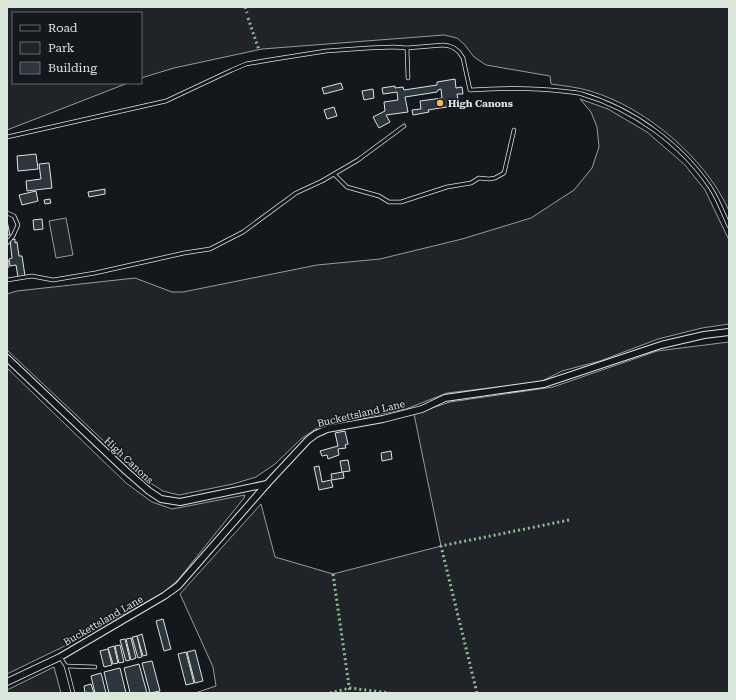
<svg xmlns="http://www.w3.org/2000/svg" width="736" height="700" font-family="'Roboto Serif',serif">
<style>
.green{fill:#202428;stroke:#939e99}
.building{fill:#2c363c;stroke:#d8e6dc}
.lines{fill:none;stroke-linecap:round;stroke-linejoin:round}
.service-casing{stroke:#d8e6dc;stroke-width:4.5}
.minor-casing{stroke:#d8e6dc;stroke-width:8}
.service{stroke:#14181c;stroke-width:3}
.minor{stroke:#14181c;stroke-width:6}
.hedge{stroke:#8ac095;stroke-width:3;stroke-dasharray:2 3;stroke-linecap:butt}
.poi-dot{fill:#ffb74d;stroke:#14181c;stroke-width:1.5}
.labels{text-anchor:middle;stroke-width:3;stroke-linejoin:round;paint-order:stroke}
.poi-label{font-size:10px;font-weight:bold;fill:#d8e6dc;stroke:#14181c;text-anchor:start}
.street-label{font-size:10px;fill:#d8e6dc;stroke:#14181c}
</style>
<rect width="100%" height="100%" fill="#14181c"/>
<g class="green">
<path d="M7 7H729V211C706 158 645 107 590 91 577 87 564 86 551 84L550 76 486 65 474 57 464 44 457 38 444 35 262 49 174 68 141 78V13H13V83H128L7 130Z"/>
<polygon points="580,99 608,109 647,132 685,165 705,190 729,240 729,324 702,328 658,339 600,361 562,371 540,382 447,393 406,409 320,426 301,439 275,464 256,477 233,484 179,495 163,491 144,479 7,350 7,294 17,291 135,278 172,292 183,292 317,265 380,259 462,239 531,218 574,190 592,168 599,147 597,127 591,112"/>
<polygon points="66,218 73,255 56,258 49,221"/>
<polygon points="729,342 729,693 195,693 216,686 213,667 180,594 261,504 275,557 333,574 441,546 414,414 450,402 553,387 657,351"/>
<polygon points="7,368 126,483 152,502 172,509 245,495 244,498 178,580 163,593 73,642 7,674"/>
<polygon points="54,667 61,693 7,693 7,690"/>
</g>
<g class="building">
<polygon points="455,79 456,88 462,87 463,94 457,94 459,105 428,110 429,112 413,115 412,110 421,109 420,101 442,98 441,89 438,90 437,92 405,97 408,112 386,115 390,122 379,128 373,117 385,111 384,102 398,100 397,92 383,94 382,88 395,86 395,88 403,87 404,90 437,85 437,82"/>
<polygon points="341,83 343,89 324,94 322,88"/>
<polygon points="373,89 374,98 364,100 362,91"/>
<polygon points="334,107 337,116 327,119 324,110"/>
<polygon points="36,154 38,169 18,171 17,156"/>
<polygon points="49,163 52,188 27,191 26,181 41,179 39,164"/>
<polygon points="105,189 105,194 89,197 88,192"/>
<polygon points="36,191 38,201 22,205 19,195"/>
<polygon points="50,199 51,203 45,204 44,200"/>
<polygon points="42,219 43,229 34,230 33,220"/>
<polygon points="7,221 10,235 7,235"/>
<polygon points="15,239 15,243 17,242 19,256 22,256 25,276 18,277 16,265 10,266 9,259 12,258 10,240"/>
<polygon points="345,431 348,444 345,445 346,448 338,449 339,455 328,459 327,455 322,456 320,451 338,446 335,433"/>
<polygon points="391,451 392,459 382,461 381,453"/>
<polygon points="348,460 350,471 342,472 340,461"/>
<polygon points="319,466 322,482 331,480 333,487 319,490 314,467"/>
<polygon points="343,472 344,478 332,480 331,474"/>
<polygon points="163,619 171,649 164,651 156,621"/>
<polygon points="142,634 147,655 143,656 137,636"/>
<polygon points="137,636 142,657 138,658 132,637"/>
<polygon points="131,638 136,658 131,660 126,639"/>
<polygon points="125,639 130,660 126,661 120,640"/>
<polygon points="120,645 124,662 119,663 115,646"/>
<polygon points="114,646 118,663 113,664 108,648"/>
<polygon points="108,649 112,665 104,667 100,651"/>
<polygon points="195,650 203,681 195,683 187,652"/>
<polygon points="186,652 194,683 186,685 178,654"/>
<polygon points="152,661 160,691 150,693 142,663"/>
<polygon points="139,664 147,693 130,693 124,668"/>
<polygon points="120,668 126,693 109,693 104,672"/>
<polygon points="101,673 106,693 95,693 91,676"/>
<polygon points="91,684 94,693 85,693 84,686"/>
</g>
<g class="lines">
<defs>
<g id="service">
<polyline points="407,48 408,78"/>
<path d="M7 137 166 101 232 70 246 64 269 60 326 51 368 48 394 47 407 48 443 45 449 46 454 48 459 52 463 58 470 90C501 88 531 87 561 91 568 92 575 92 582 94 633 109 681 144 710 187 718 199 723 213 729 226"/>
<polyline points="334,174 347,187 379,196 389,202 401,202 447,187 471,183 479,178 489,179 495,178 504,173 505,169 514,130"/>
<polyline points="7,213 14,216 18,225 13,236 7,243"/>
<polyline points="7,262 7,266"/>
<polyline points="7,280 32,276 53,280 95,273 184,253 210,249 243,232 296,193 322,181 358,160 404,126"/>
<polyline points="60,657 66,666 73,693"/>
<polyline points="66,666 95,667"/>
</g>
<g id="minor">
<polyline points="7,358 126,471 149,491 161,499 180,502 267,484"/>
<polyline points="7,682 60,657 164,596 178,586 267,484 308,440 316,434 327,429 383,419 422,409 445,398 544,384 661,345 704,335 729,332"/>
</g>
</defs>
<use href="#service" class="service-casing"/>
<use href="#minor" class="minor-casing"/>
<use href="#service" class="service"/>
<use href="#minor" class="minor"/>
<g class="hedge">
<polyline points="245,7 247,13"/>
<polyline points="248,18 259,50"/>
<polyline points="333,574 350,693"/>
<polyline points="330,693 350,688 390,693"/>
<polyline points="477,693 441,546 569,520"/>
</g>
</g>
<circle class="poi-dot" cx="440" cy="103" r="4"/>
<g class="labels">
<g class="poi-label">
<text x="448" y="107">High Canons</text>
</g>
<g class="street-label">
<text transform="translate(361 413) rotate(-13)" y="4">Buckettsland Lane</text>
<text transform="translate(129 460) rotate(43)" y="4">High Canons</text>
<text transform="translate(103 620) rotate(-30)" y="4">Buckettsland Lane</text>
</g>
</g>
<rect width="736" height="700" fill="none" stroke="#d8e6dc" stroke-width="16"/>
<rect x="12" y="12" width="130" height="72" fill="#14181c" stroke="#626a69"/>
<rect x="20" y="25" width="20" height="6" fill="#14181c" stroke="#626a69"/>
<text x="48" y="32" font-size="12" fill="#d8e6dc">Road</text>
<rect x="20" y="42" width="20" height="12" fill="#202428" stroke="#626a69"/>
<text x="48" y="52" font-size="12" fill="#d8e6dc">Park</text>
<rect x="20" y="62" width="20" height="12" fill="#2c363c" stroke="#626a69"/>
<text x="48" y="72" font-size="12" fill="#d8e6dc">Building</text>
</svg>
